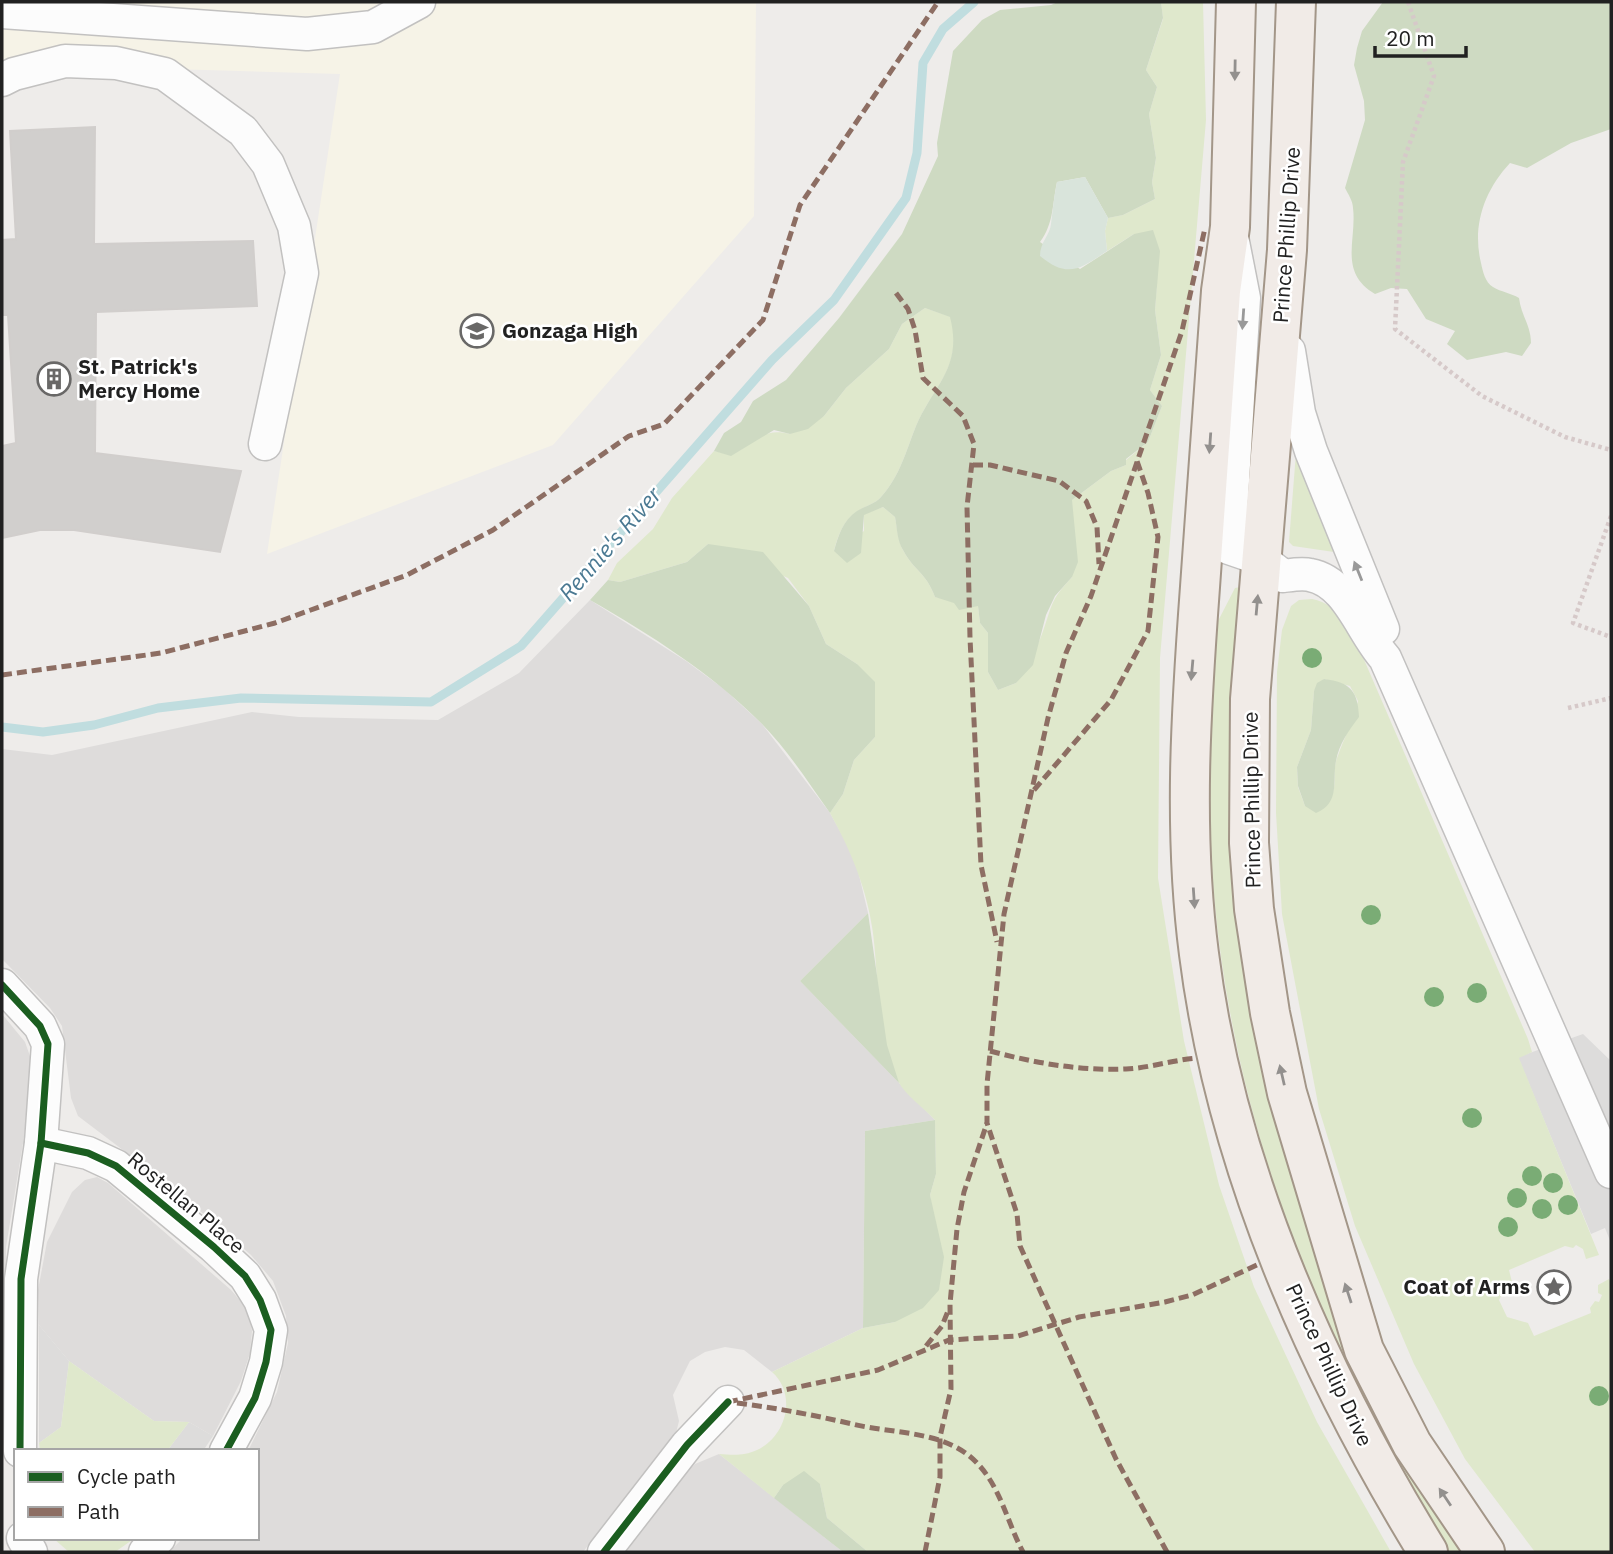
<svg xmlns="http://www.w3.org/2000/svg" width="1613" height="1554" font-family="'IBM Plex Sans',sans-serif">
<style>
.residential{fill:#dedcdb}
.education{fill:#f6f3e7}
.religious{fill:#dddcdb}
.grass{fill:#dfe8cc;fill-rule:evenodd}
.forest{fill:#cedac2}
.wetland{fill:#d9e4db}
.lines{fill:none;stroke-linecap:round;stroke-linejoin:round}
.stream{stroke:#c0dddf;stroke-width:9}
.building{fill:#d1cfcd;stroke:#d1cecc;stroke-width:2}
.minor-casing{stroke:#c2c1c0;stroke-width:35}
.major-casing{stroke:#a39688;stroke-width:42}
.path{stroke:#d6c9c9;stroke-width:4.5;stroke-dasharray:3.5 3.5;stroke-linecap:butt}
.minor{stroke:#fcfcfc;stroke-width:32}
.major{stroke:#f1ebe7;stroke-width:38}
.quiet{stroke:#8d6e63;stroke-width:5;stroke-dasharray:10 5;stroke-linecap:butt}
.cycleway-casing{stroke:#fff;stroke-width:11}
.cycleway{stroke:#1b5e20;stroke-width:7}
.tree{fill:#7aac75}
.oneway{fill:#93908e}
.oneway2{fill:#999}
.labels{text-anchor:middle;stroke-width:5;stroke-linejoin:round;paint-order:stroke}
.street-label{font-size:21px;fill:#212121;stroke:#fff}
.poi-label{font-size:21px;font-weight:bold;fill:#212121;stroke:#fff;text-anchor:start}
.water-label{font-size:23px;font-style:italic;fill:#4a7992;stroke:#fff}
</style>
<rect width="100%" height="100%" fill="#eeecea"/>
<g class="residential">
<polygon points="590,600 686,661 724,689 762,724 830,813 855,858 868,913 800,981 935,1120 865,1131 863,1328 772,1372 744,1350 725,1347 705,1352 690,1361 673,1395 679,1421 676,1433 583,1552 169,1552 183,1538 257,1538 257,1451 248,1451 277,1392 288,1343 286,1316 273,1281 251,1255 177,1191 78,1116 71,1098 62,1026 50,1008 2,959 2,749 52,755 252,712 299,717 438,720 519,673"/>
<polygon points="2,1014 25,1042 31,1059 33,1082 6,1247 2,1492"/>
<polygon points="97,1177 108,1183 231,1290 249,1311 252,1331 250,1353 241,1381 213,1436 189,1422 154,1421 69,1361 39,1325 38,1290 47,1242 72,1192 85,1180"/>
<polygon points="719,1454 843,1552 624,1552 679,1479 695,1464"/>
</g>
<polygon class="education" points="2,2 756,2 754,216 553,445 267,554 340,74 2,64"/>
<g class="religious">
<polygon points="1583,1034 1611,1061 1611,1243 1605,1228 1591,1234 1518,1057"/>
<polygon points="39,1325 69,1361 61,1427 39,1443"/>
<polygon points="189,1422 213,1436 203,1451 167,1451"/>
</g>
<g class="grass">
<path d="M1161 2H1203L1206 120 1160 658 1158 878 1184 1041 1219 1185 1254 1287 1317 1422 1391 1552H868L827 1518 820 1484 783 1485 774 1498 719 1454C733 1455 744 1456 757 1450 787 1436 797 1394 772 1372L863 1328 895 1322 934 1221 930 1195 936 1174 935 1120C924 1108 905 1095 898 1081 876 1036 879 981 873 933 867 889 851 851 830 813L843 794 854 760 875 737 857 664 826 644 809 606 788 578 708 544 687 562 620 582 608 580 617 563 653 529 672 498 714 451 731 455C755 444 761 427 790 434L824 416 846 388 889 349 902 324 925 308 951 317C963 368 934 384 916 426 906 451 900 476 881 497 875 504 865 506 858 511 843 520 838 536 834 551L864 531V514L883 507 895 517C897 527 898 541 903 550 914 571 926 572 935 597L978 606 980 623 988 633V672L998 690 1016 683C1025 668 1036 651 1042 634 1053 604 1049 602 1072 577V500L1111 471 1126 465V460L1148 442 1162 406 1150 390 1161 355 1155 310 1157 283 1134 234 1107 251 1105 231 1108 218 1123 215 1155 199 1152 182 1156 158 1149 114 1157 87 1146 70 1163 19Z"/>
<polygon points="1297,440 1336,549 1334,552 1293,546 1289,542"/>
<path d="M1240 587 1239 935 1251 1019 1271 1101 1288 1165 1325 1269 1475 1552H1449C1408 1496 1380 1434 1350 1372 1233 1127 1188 891 1218 621L1235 588Z"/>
<path d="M1312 599C1341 605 1351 630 1362 655L1528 1039 1532 1052 1519 1058 1599 1255 1586 1259 1583 1249 1576 1245 1573 1248 1565 1246 1509 1270 1512 1282 1506 1286 1499 1300 1507 1317 1528 1323 1534 1336 1591 1313 1590 1308 1595 1301 1599 1302 1602 1295 1598 1293V1285L1609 1279 1611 1284V1552H1535L1465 1459 1414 1364 1355 1226 1319 1109 1282 914 1276 813 1277 672 1282 630 1291 606 1299 600ZM1324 679 1350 686 1358 701C1353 722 1344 738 1337 758 1331 776 1340 784 1327 805L1305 806 1298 787 1297 767 1311 730 1314 691Z"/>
<polygon points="69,1361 154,1421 189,1422 167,1451 40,1451 39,1443 61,1427"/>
<polygon points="53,1538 135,1538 115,1552 69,1552"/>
</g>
<g class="forest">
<path d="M1058 2H1161L1163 18 1146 70 1157 87 1149 114 1156 158 1152 182 1155 199 1123 215 1108 218 1085 177 1057 182C1052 205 1054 223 1040 242L1080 269 1134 234 1153 230 1160 251 1155 310 1161 355 1150 390 1162 406 1148 442 1126 459V465L1111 471 1072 500 1078 562 1072 577 1055 596 1046 615 1033 665 1016 683 998 690 988 672V633L980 623 978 606 959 610 954 603 935 597C926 572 914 571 903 550 897 541 897 527 895 517L883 507 864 515 861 553 847 563 834 551C838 536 843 520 857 511 865 506 875 504 881 497 900 476 906 451 916 426 934 384 963 368 950 317L925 308 902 324 889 349 846 388 824 416 808 429 790 434 774 430 731 456 714 451 724 433 741 422 753 401 786 380 839 318 902 234 938 156 937 143 953 51 982 20 1000 10 1051 5Z"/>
<path d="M1383 2H1611V129L1571 143 1527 168 1510 163C1484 191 1472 226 1481 263 1483 272 1485 282 1493 287 1501 292 1511 293 1519 298 1521 315 1531 326 1531 343L1522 356 1506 352 1467 360 1447 344 1455 331 1426 319 1407 289 1391 288 1375 294C1338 272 1357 240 1353 208 1353 201 1348 194 1345 188L1365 120 1364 101 1354 65 1357 48 1362 31Z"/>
<path d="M708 544 763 552 809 606 826 644 857 664 875 682V737L854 760 843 794 830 813C808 782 787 749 761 723 711 673 651 635 590 600L608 580 620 582 687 562Z"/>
<path d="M1324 679C1351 682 1358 692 1359 717 1349 730 1339 744 1336 761 1332 780 1341 803 1316 813L1305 806 1298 786 1297 767 1311 730 1314 691 1317 683Z"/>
<polygon points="868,913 887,1045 899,1083 800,981"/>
<polygon points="935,1120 936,1174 930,1195 944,1257 939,1290 923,1308 895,1322 863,1328 865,1131"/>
<polygon points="804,1471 820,1484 827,1518 868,1552 843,1552 774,1498 783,1485"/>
</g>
<path class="wetland" d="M1085 177 1108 218 1105 231 1107 251C1080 269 1068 279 1040 256 1040 242 1050 235 1051 224 1053 209 1054 197 1057 182Z"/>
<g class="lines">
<polyline class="stream" points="2,727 43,732 94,725 158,708 241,698 431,702 521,646 772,360 834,300 906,198 917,153 923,63 943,29 974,2"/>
</g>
<polygon class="building" points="95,127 94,244 253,241 257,306 96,312 95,453 241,471 220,552 74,530 40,530 2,538 2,446 16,443 8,315 2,315 2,240 16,239 10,131"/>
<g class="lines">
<defs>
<g id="minor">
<polyline points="2,12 307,34 373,27 419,2"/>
<polyline points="2,80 14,74 65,61 116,63 165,74 243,131 268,164 294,226 302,273 265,444"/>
<path d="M1233 242 1244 298 1229 548 1261 559 1283 576C1291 575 1302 573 1310 575 1348 582 1361 632 1385 658L1611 1172"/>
<polyline points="1289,351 1299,413 1311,451 1383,629"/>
<polyline points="2,985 40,1026 48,1044 41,1143 21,1279 20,1451"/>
<polyline points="41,1143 88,1153 116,1166 214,1247 245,1276 260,1300 271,1330 266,1362 255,1398 226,1451"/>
<polyline points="23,1538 31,1552"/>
<polyline points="145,1552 159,1538"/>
<polyline points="604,1552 687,1445 728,1402"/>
</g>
<g id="major">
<path d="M1236 2 1230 227 1221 291C1214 390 1207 488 1200 587 1191 709 1183 831 1199 954 1226 1167 1317 1371 1428 1552"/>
<polyline points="1296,2 1287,250 1250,699 1249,843 1254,909 1270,1013 1287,1093 1364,1350 1412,1444 1485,1552"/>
</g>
</defs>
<use href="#minor" class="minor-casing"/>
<use href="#major" class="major-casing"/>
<g class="path">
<polyline points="1408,2 1434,76 1403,162 1395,329 1482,396 1565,437 1611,450"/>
<polyline points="1611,516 1573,623 1611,637"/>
<polyline points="1568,708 1611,698"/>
</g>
<use href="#minor" class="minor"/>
<use href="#major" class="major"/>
<g class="quiet">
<polyline points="896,293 908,309 915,330 923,378 963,416 974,444 967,507 970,638 981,865 997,942"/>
<polyline points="973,465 990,465 1059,481 1086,501 1097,527 1099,564"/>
<polyline points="2,675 161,653 275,623 407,575 493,530 629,436 664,424 763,320 800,205 938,2"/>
<polyline points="1034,790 1111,700 1148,631 1158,537 1148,493 1137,461"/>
<path d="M990 1051C1035 1063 1079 1071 1126 1069 1149 1068 1173 1060 1197 1058"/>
<polyline points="926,1346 942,1326 948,1311"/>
<polyline points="728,1402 878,1370 949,1340 1018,1336 1079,1317 1165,1302 1192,1295 1257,1265"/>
<path d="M737 1403C776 1408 814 1415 852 1424 893 1434 946 1430 977 1463 1001 1488 1007 1522 1023 1552"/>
<polyline points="925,1552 940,1477 940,1437 951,1389 950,1304 957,1229 964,1192 987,1123"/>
<polyline points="1167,1552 1116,1459 1020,1246 1017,1214 987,1123 987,1084 1004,914 1048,718 1066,653 1091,596 1182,331 1205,228"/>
</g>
<defs>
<g id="cycleway">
<polyline points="2,985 40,1026 48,1044 41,1143 21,1279 20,1451"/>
<polyline points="41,1143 88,1153 116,1166 214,1247 245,1276 260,1300 271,1330 266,1362 255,1398 226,1451"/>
<polyline points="604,1552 687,1445 728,1402"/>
</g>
</defs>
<use href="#cycleway" class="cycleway-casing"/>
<use href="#cycleway" class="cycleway"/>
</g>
<g class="tree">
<circle cx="1312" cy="658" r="10"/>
<circle cx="1371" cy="915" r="10"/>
<circle cx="1477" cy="993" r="10"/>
<circle cx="1434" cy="997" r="10"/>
<circle cx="1472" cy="1118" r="10"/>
<circle cx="1532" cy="1176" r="10"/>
<circle cx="1553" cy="1183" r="10"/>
<circle cx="1517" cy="1198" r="10"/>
<circle cx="1568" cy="1205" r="10"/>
<circle cx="1542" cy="1209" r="10"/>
<circle cx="1508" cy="1227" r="10"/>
<circle cx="1599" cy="1396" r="10"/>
</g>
<defs><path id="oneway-solid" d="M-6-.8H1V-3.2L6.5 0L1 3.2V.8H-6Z" transform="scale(1.75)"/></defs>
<g class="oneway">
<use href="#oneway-solid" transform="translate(1235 70) rotate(91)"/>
<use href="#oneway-solid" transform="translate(1210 443) rotate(94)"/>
<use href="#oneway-solid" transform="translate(1257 605) rotate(-85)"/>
<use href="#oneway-solid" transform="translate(1192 670) rotate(95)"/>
<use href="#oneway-solid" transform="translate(1194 898) rotate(86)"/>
<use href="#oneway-solid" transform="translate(1282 1075) rotate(-103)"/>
<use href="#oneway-solid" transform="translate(1348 1293) rotate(-108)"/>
<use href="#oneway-solid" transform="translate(1445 1497) rotate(-124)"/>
</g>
<g class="oneway2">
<use href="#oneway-solid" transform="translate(1243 319) rotate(94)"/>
<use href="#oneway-solid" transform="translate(1358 571) rotate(-112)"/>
</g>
<defs>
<symbol id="school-ring" viewBox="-11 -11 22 22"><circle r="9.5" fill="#fff" stroke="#696867" stroke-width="1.5"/><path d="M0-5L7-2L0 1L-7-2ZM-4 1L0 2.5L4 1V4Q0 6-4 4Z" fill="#696867"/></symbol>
<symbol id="building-ring" viewBox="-11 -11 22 22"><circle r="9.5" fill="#fff" stroke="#696867" stroke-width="1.5"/><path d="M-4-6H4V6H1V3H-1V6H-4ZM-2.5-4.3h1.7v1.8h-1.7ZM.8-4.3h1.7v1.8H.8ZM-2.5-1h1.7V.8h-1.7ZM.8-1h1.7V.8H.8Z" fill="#696867"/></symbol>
<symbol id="sight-ring" viewBox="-11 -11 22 22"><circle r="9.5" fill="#fff" stroke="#696867" stroke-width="1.5"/><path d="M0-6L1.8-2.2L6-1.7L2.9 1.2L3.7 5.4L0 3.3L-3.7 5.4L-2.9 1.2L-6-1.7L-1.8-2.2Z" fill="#696867"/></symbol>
</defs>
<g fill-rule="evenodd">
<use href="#school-ring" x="458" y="312" width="38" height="38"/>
<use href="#building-ring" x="35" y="360" width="38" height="38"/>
<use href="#sight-ring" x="1535" y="1268" width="38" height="38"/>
</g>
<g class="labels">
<g class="street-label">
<text transform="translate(1287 235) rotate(-86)" y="7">Prince Phillip Drive</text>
<text transform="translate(1252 800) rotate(-91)" y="7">Prince Phillip Drive</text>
<text transform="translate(186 1203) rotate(40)" y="7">Rostellan Place</text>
<text transform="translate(1329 1365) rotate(65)" y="7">Prince Phillip Drive</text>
</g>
<g class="poi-label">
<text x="502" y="338">Gonzaga High</text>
<text x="78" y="374">St. Patrick's<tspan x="78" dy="24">Mercy Home</tspan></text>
<text x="1530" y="1294" text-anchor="end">Coat of Arms</text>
</g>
<g class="water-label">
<text transform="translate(610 544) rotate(-49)" y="8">Rennie's River</text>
</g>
</g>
<rect width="1613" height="1554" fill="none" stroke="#212121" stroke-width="7"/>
<rect x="14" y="1449" width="245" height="91" fill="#ffffff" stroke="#a6a6a6" stroke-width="2"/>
<rect x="28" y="1472" width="35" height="10" fill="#1b5e20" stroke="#a6a6a6" stroke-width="2"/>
<text x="77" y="1484" font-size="21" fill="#212121">Cycle path</text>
<rect x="28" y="1507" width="35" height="10" fill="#8d6e63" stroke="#a6a6a6" stroke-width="2"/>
<text x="77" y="1519" font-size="21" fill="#212121">Path</text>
<path d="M1375 46v10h91v-10" fill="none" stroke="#212121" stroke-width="3.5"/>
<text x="1386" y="46" font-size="21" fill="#212121" stroke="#ffffff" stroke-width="5" paint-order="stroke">20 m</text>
</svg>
